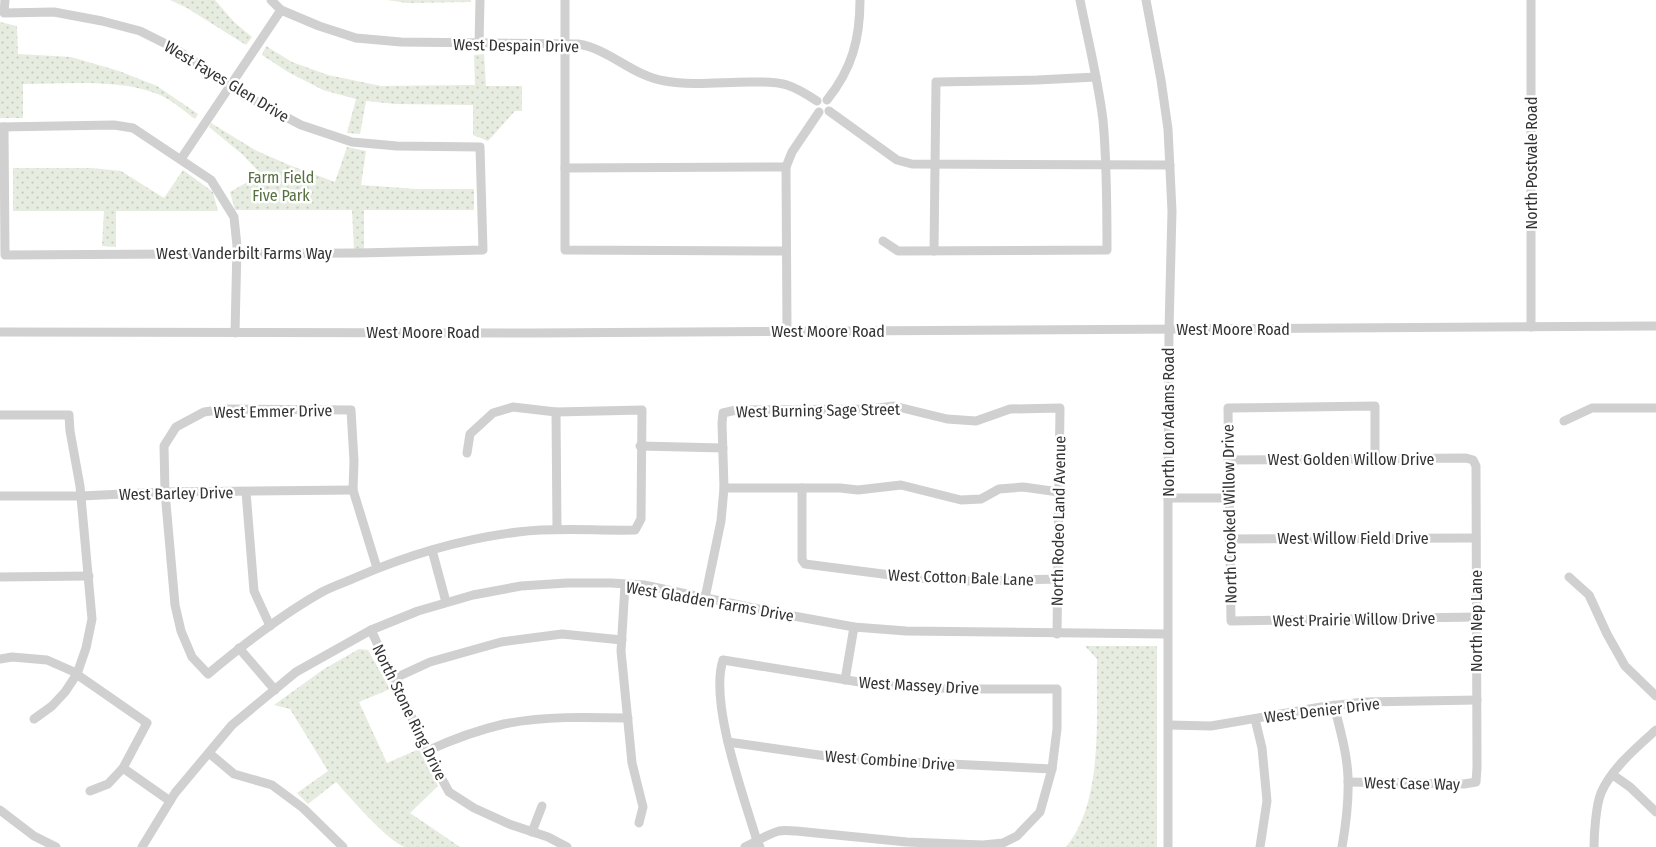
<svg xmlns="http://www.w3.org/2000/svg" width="1656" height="847" font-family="'Fira Sans Condensed',sans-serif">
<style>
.park{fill:url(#park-dots)}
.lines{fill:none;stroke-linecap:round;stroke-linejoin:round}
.minor{stroke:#d0d0d0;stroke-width:9}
.labels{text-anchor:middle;stroke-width:5;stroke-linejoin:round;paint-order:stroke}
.street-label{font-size:16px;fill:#333;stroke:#fff}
.park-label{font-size:16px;fill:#56703f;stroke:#fff}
</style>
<defs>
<pattern id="park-dots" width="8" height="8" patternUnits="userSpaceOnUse" patternTransform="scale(1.25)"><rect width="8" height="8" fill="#e6ecdf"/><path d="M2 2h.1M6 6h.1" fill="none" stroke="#c6cbc0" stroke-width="1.8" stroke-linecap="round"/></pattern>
</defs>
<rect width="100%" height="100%" fill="#fff"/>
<g class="park">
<polygon points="170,0 215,0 234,22 252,37 246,45 187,8"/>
<polygon points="387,0 471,0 471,2 407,3"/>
<path d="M0 22 17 26 18 54 71 57 119 71 157 86 198 114 195 119C184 111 172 100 160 95 121 78 65 84 23 84V118H0Z"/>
<polygon points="266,46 292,62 328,75 381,86 475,85 474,55 484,54 486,86 522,86 522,111 515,111 488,141 473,135 473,105 396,104 366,101 360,134 347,133 356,99 323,90 288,72 262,55"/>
<polygon points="211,123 255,150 289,165 335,182 347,147 366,151 361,185 416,189 474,189 474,210 364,210 364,249 354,249 352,210 235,210 230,192 261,174 242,154 209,127"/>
<polygon points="13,168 91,168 121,171 164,198 183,170 213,192 218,211 116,211 116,247 102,246 104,211 13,211"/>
<path d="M1085 646H1157V847H1066C1104 802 1096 715 1097 659Z"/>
<path d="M359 649 368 650 390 689 359 702 387 763 419 749 438 786 410 813 460 847C443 847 423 847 406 847 391 845 348 795 336 782L308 804 297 793 328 771 290 709 274 705 324 669Z"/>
</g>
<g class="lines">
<g class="minor">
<path d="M271 0 281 10 319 26 356 38 401 42 578 44C610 49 632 76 665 81 692 86 722 82 749 82 762 82 776 81 787 85 799 89 808 95 817 101"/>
<polyline points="565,0 565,250 786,251"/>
<polyline points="1146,0 1161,80 1168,129 1172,211 1169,329 1168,498 1168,847"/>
<polyline points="479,44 480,0"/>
<path d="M827 100C852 69 860 39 860 0"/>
<polyline points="829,111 897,160 912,164 1170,165"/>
<polyline points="0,127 114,125 133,128 211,180 234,217 237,246 235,333"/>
<polyline points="4,127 5,255 359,253 483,250 480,147 397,146 352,142 301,125 252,99 174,48 140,31 102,21 54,12 4,13 5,0"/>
<polyline points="181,159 281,10"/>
<polyline points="565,168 786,167"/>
<path d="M883 241 898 251 1107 250C1107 207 1107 163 1103 120 1098 80 1088 40 1080 0"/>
<polyline points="934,251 936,82 1037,80 1096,77"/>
<polyline points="1531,327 1531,0"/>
<polyline points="787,331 786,167 792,152 819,112"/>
<polyline points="0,332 536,333 1656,326"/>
<polyline points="556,412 557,529"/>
<polyline points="0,415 69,415 70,431 80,486 92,619 86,648 77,674 65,692 52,706 34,719"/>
<polyline points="1564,421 1592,408 1656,408"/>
<polyline points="640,446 723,448"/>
<polyline points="1375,459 1375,406 1228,408 1231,621 1476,617"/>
<polyline points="1228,460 1466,458 1473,460 1476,466 1477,768 1476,782 1464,784 1348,782"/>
<polyline points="724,488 840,488 858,490 901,485 961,500 981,499 999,489 1023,487 1059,492"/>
<polyline points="802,488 802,560 805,564 914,578 970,581 1058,579"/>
<polyline points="246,492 254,591 270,626"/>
<polyline points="0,496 81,496 165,492 353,490"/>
<polyline points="1168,498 1229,498"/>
<polyline points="1229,539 1476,538"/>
<polyline points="432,550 446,602"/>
<path d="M377 568 353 490 354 461 351 410 226 409 204 412 176 427 164 446 165 492 175 605 181 631 192 657 208 674C244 644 281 615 322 592 333 586 346 582 357 577 408 555 462 539 518 532 557 527 596 531 635 530L641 519 642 410 556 412 513 407 493 413 470 434 467 453"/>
<polyline points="0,577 89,576"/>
<polyline points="1569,577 1589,595 1607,634 1625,666 1656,696"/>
<polyline points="625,585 621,651 632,763 643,807 639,823"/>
<polyline points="705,598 721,521 724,488 722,423 723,413 736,410 870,409 894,406 947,419 976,421 1010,409 1060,408 1057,634"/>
<polyline points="371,630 431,759 449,792 474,808 509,824 548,837 567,847"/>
<polyline points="239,648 275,690"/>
<polyline points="0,659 12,657 47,660 72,671 147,723 123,768 108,784 90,791"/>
<polyline points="393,679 430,662 501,642 562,634 622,640"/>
<polyline points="845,680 854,627"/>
<path d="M1334 705C1340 729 1347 753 1348 777 1349 801 1346 824 1342 847"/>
<polyline points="1255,719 1262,748 1267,801 1260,847"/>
<polyline points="1169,725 1211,726 1321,707 1364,702 1477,700"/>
<polyline points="728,742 847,759 1052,769"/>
<path d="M427 751C451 740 478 730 504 724 544 716 586 717 628 718"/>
<polyline points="209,753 234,774 272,785 303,808 343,847"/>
<polyline points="123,768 170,801"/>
<polyline points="1613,775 1630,787 1656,812"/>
<polyline points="0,810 34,836 56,847"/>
<polyline points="532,832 542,806"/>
<polyline points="142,847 175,793 232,725 296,672 371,630 418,611 473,595 521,586 567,583 611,583 644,585 788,615 854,627 906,631 1167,634"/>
<path d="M745 847C755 842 768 834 779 831 785 830 791 831 796 831L907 842 983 845 1003 843 1017 836 1040 812 1052 769 1057 729V689H967L884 686 723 660C709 703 744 797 757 841L760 847"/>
<path d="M1594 847C1594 834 1596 805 1601 793 1611 769 1636 748 1656 730"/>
</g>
</g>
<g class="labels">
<g class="street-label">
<text transform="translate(516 45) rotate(1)" y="6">West Despain Drive</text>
<text transform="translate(227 81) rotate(31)" y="6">West Fayes Glen Drive</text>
<text transform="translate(1531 163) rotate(-90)" y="6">North Postvale Road</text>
<text x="244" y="259">West Vanderbilt Farms Way</text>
<text x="1233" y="335">West Moore Road</text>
<text x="828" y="337">West Moore Road</text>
<text x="423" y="338">West Moore Road</text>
<text transform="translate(818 410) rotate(-1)" y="6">West Burning Sage Street</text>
<text transform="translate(273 411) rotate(-1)" y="6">West Emmer Drive</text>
<text transform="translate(1168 422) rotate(-90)" y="6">North Lon Adams Road</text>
<text x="1351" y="465">West Golden Willow Drive</text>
<text transform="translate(176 493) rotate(-1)" y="6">West Barley Drive</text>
<text transform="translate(1229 514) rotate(-91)" y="6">North Crooked Willow Drive</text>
<text transform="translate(1058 521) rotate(-89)" y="6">North Rodeo Land Avenue</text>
<text x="1353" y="544">West Willow Field Drive</text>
<text transform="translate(961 577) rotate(2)" y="6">West Cotton Bale Lane</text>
<text transform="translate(710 601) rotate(10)" y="6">West Gladden Farms Drive</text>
<text transform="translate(1354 619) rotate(-1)" y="6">West Prairie Willow Drive</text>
<text transform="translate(1476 621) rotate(-90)" y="6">North Nep Lane</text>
<text transform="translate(919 685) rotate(3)" y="6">West Massey Drive</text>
<text transform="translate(1322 710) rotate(-7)" y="6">West Denier Drive</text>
<text transform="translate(410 712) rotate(64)" y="6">North Stone Ring Drive</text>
<text transform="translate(890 760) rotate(4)" y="6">West Combine Drive</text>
<text transform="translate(1412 783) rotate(1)" y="6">West Case Way</text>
</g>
<g class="park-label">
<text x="281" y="183">Farm Field<tspan x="281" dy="18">Five Park</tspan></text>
</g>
</g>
</svg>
